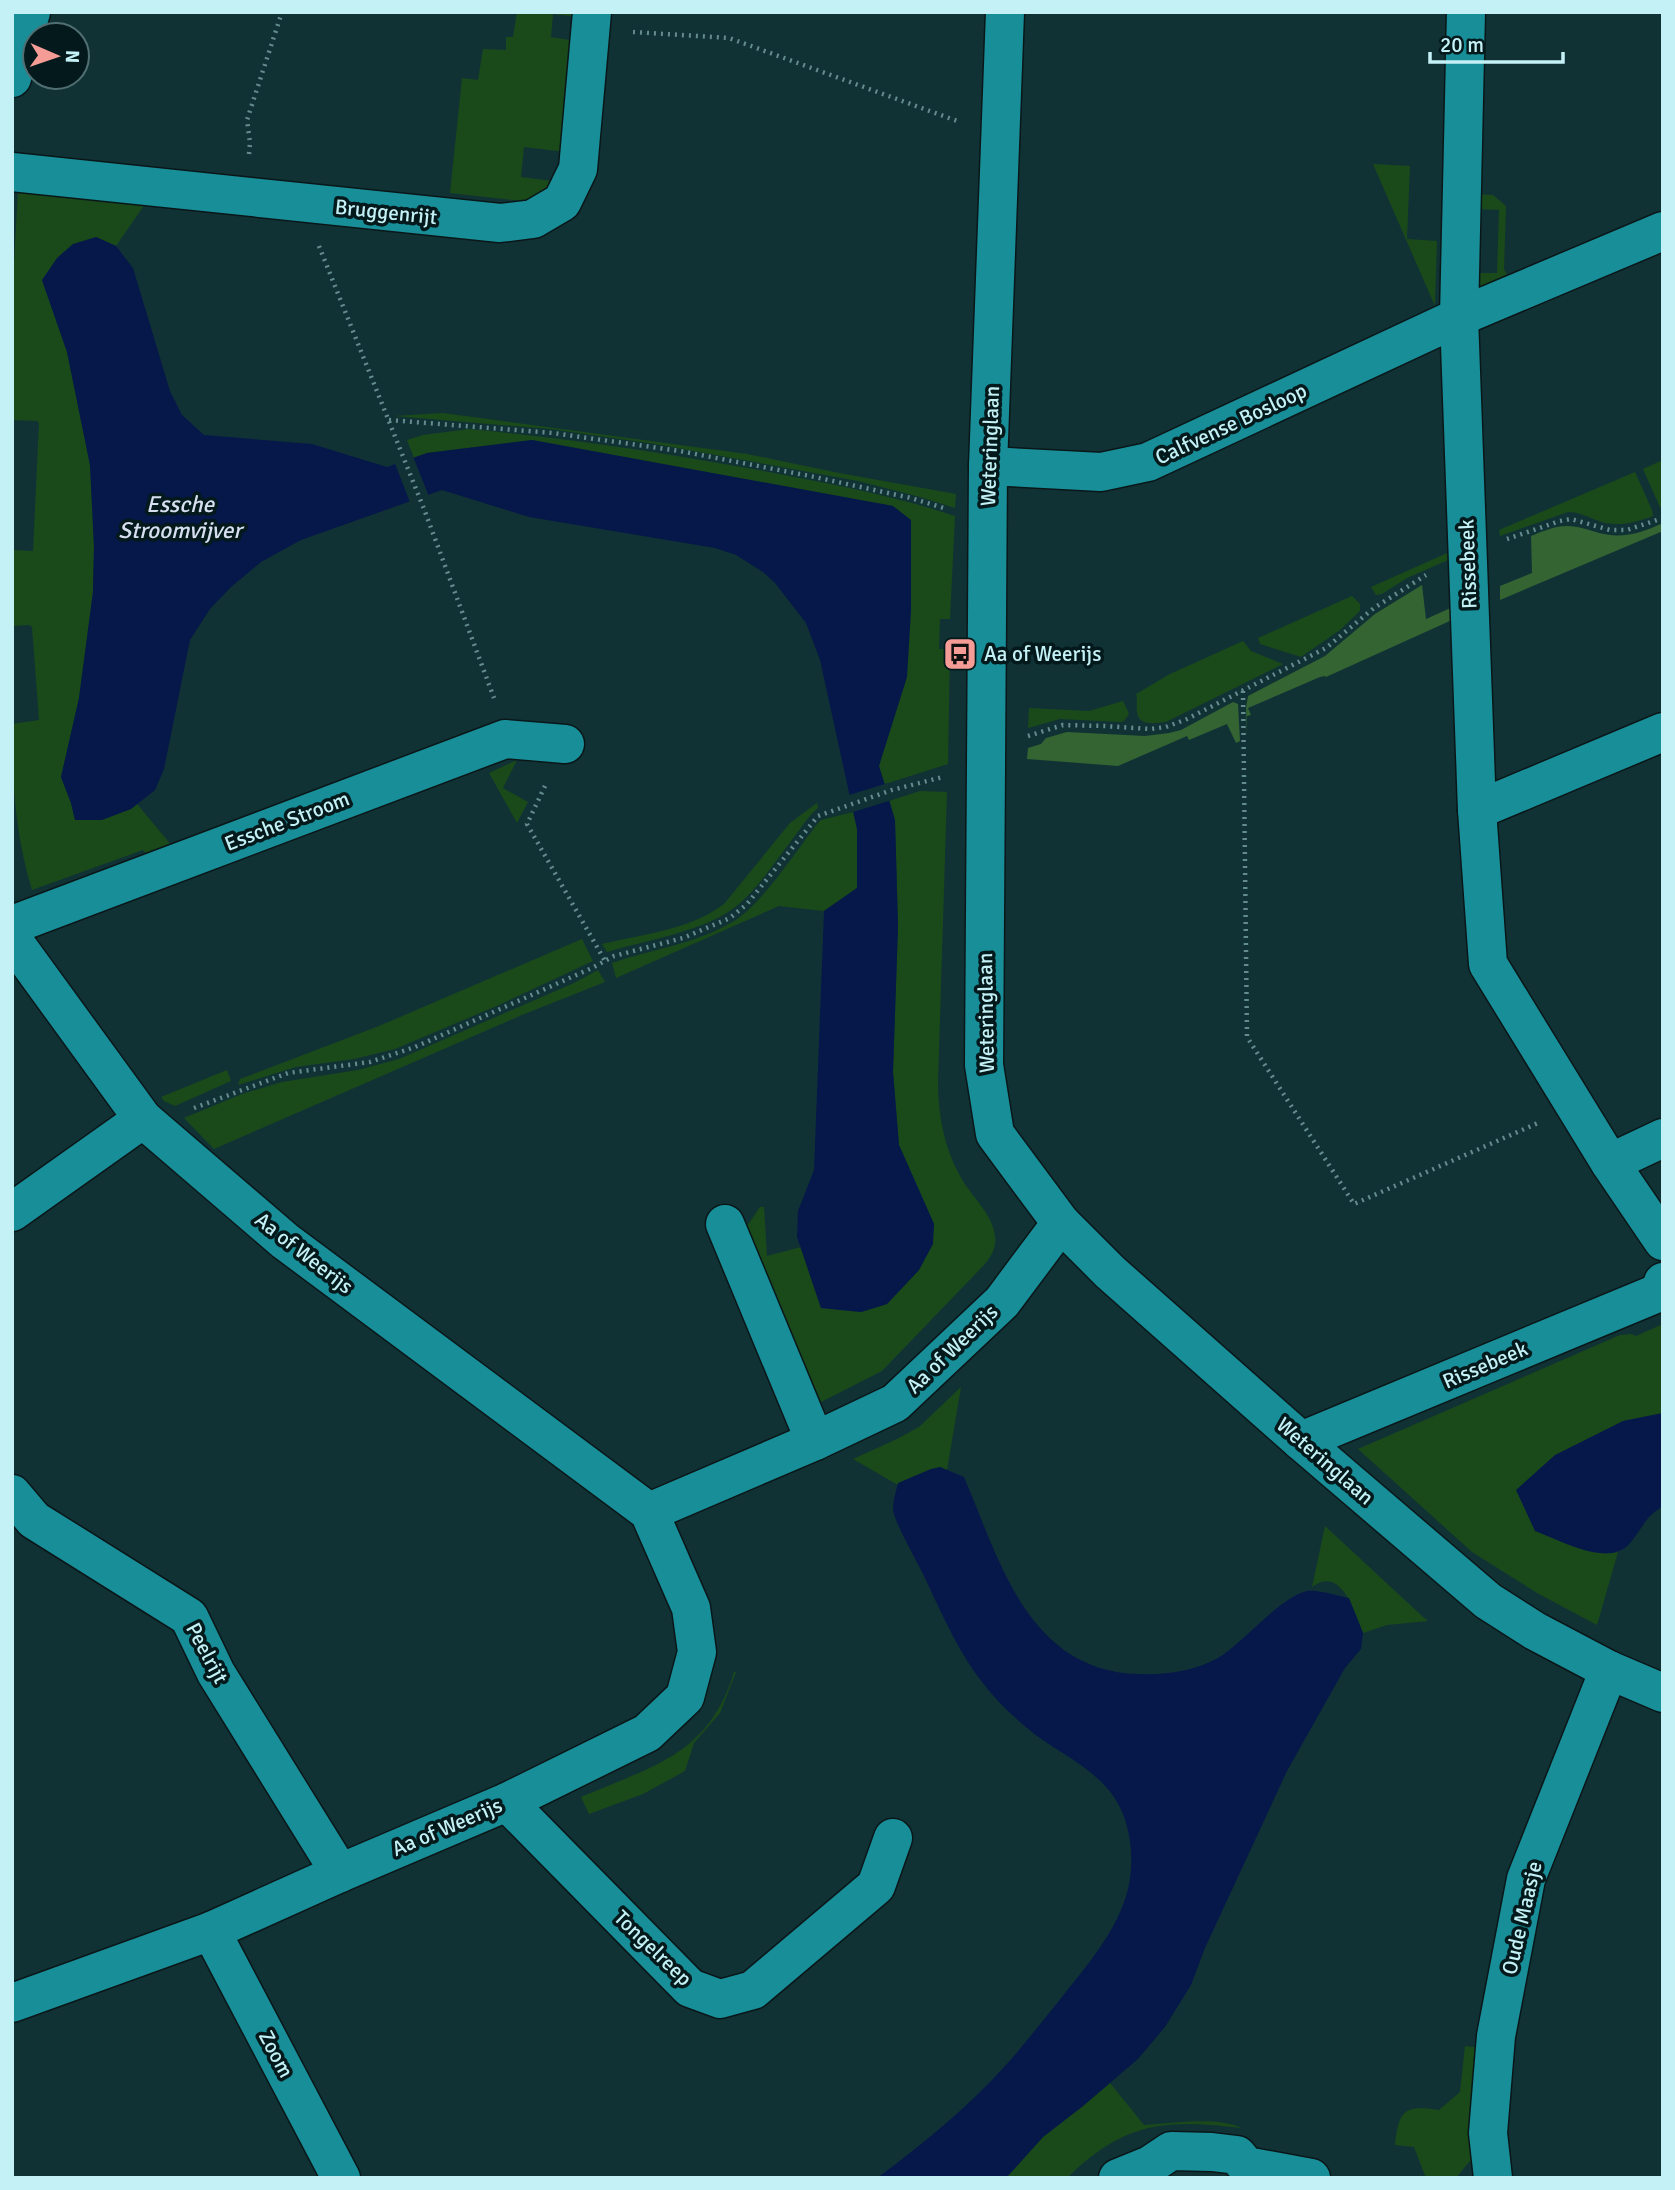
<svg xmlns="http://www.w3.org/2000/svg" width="1675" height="2190" font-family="Signika,sans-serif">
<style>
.green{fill:#1a4a1a}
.forest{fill:#336432}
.water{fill:#051849}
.pier{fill:#113235}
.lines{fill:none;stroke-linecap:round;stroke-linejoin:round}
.street-casing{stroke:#0a1719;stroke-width:41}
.path{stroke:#648b8f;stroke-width:4.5;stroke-dasharray:2 5;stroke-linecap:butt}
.street{stroke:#188e98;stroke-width:38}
.labels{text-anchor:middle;stroke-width:7;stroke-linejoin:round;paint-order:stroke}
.street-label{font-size:21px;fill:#c3f1f6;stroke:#03191b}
.poi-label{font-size:21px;fill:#c3f1f6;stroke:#03191b;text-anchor:start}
.water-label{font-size:23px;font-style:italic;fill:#d6dff0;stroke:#03191b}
</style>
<rect width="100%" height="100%" fill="#113235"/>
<g class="green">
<polygon points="517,12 579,12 579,17 553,14 551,37 576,41 566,152 524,147 521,177 552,181 550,190 530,202 450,193 462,78 478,80 483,49 506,50 506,37 513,37"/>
<polygon points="1373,164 1410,166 1407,239 1437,241 1435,306"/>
<path d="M18 190 145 204 116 246 96 237 42 280 67 352 90 465 94 546 93 592 79 698 61 777 71 803 75 820 131 809 137 804 172 846 147 855 143 850 32 890C15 834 12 781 12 724L39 720 32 627 29 625 12 626V550L33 551 39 423 37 421 12 420V300Z"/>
<polygon points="1477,194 1493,195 1506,206 1504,269 1508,277 1479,294 1475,273 1497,273 1499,210 1477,209"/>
<polygon points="443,413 747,454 839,473 956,494 955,508 920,497 858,481 655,444 550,429 394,416"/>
<path d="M469 429C565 438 659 452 753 469 822 482 889 494 955 516L950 619H940L939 649H950L948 764 885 784 879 766 893 506 532 440 427 453 414 458 407 440 423 435Z"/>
<polygon points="1663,460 1663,510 1660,507 1643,469"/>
<path d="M1635 472 1652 510 1653 516C1633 523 1616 528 1596 520 1586 516 1578 512 1568 512L1500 536 1499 530Z"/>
<polygon points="1454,550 1455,557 1407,578 1382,594 1376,595 1371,587"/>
<polygon points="1352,596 1360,604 1360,611 1340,630 1301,657 1260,644 1258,638"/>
<path d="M1243 641 1251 651 1283 664 1166 722C1155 723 1138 727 1137 711 1136 704 1138 700 1136 694L1170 674Z"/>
<polygon points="1123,701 1129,714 1124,721 1121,722 1060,719 1028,728 1029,708 1089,711"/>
<polygon points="517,760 503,788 528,802 517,823 489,773"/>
<path d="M920 791 947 792 938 1082C938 1115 944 1147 960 1176 970 1195 993 1214 995 1236 997 1247 991 1257 984 1265L882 1371 821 1402 745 1229 760 1207H764L767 1256 801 1247 821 1308 861 1312 887 1304 919 1270 932 1244 934 1224 899 1145 893 1072 898 926 895 820 889 801Z"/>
<path d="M817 803 818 808C808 816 802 827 794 837 778 858 759 887 739 904 708 931 646 940 607 952L602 944C644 934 690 930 724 904L790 823Z"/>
<path d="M853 812 857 829V888L824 911 779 906 616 978 612 963C652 949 697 944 734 921 761 905 797 850 818 823L821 820Z"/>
<polygon points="582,939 593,961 499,1005 395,1049 354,1059 296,1067 238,1085 240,1079 379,1026"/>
<polygon points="598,970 605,982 522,1015 214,1149 184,1118 242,1094 282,1082 358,1070 399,1059 574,983"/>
<polygon points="227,1070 231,1081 175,1106 164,1101 161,1097"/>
<path d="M1663 1324V1413L1623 1421 1535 1531C1559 1540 1592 1559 1618 1552L1597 1625 1537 1593 1472 1552 1358 1449 1620 1335 1631 1334 1636 1336Z"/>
<polygon points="961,1387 947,1470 940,1467 898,1485 853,1459 897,1439 919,1427"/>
<path d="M1325 1526 1422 1616 1428 1621 1387 1625 1363 1633C1354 1612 1342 1565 1312 1587Z"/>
<path d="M734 1672H736L720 1713 694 1743 685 1771 643 1794 589 1814 581 1797C653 1766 709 1755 734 1672Z"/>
<path d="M1465 2046 1482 2048 1475 2161 1469 2162 1456 2178H1426L1414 2147 1395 2145C1399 2110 1404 2105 1439 2110L1460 2092Z"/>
<path d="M1110 2083 1144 2125C1172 2123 1217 2116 1242 2128 1166 2119 1125 2121 1067 2178H1006L1043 2137 1083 2106Z"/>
</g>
<g class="forest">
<path d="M1663 523V531L1500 600V586L1532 573 1531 536C1543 531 1555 526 1567 526 1579 526 1589 530 1599 533 1622 539 1642 533 1663 523Z"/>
<polygon points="1422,585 1426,619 1455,606 1452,620 1326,677 1325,676 1320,677 1248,708 1251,715 1247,716 1247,737 1246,708 1248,696 1325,656 1375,614"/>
<polygon points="1233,702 1238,704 1240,741 1236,743 1227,724 1189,740 1187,736 1118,766 1027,759 1028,748 1041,744 1046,738 1067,732 1145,736 1169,733 1181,730"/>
</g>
<g class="water">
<polygon points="96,237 116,246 133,268 170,391 182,415 204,435 312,444 387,467 427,453 532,440 893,506 911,520 911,611 907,677 879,766 895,820 898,926 893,1072 899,1145 934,1224 933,1244 919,1270 887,1304 861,1312 821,1308 797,1237 798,1211 814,1170 824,911 857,888 857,829 820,660 806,623 775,583 763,572 736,555 715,548 529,517 442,490 301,540 261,562 231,587 210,609 190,640 164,769 155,790 131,809 102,820 75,820 71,803 61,777 79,698 93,592 94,546 90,465 67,352 42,280 57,258 73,244"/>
<path d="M1663 1413V1506C1644 1518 1644 1526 1631 1542 1610 1569 1561 1540 1535 1531L1516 1490 1555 1455 1623 1421Z"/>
<path d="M940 1467 964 1477C1000 1561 1028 1672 1140 1674 1165 1675 1195 1671 1218 1658 1243 1643 1280 1597 1307 1591 1316 1589 1339 1596 1349 1598L1363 1633 1361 1649 1345 1668 1287 1771 1205 1948 1191 1985 1165 2027 1138 2059 1083 2106 1043 2137 1006 2178H877C922 2145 968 2107 1005 2066 1025 2044 1043 2020 1062 1997 1088 1964 1118 1930 1128 1889 1135 1859 1131 1822 1114 1797 1092 1765 1055 1752 1027 1728 972 1683 953 1638 924 1576 918 1563 893 1520 893 1509 893 1501 896 1491 898 1483L931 1469Z"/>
</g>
<g class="pier">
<polygon points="412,454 430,499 411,505 394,461"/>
<polygon points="888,783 892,800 850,813 846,796"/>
</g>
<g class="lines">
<defs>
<g id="street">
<polyline points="1005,12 988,466 984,1065 995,1134 1061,1223 1110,1272 1301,1441 1488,1601 1535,1631 1609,1670 1663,1693"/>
<polyline points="1466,12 1459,317 1477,810 1488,964 1610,1163 1663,1241"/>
<polyline points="12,78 31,12"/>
<polyline points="12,172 500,223 533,219 562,202 578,169 592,12"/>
<polyline points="988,466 1101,472 1148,462 1459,317 1663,231"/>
<polyline points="1477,810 1663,732"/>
<polyline points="12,925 505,739 565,744"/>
<polyline points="12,939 143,1119 285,1241 649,1512 691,1608 697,1652 685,1697 647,1733 507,1802 340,1873 211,1931 12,2003"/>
<polyline points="1610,1163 1663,1138"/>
<polyline points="12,1212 143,1119"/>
<polyline points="725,1224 815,1441"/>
<polyline points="1301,1441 1660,1292 1663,1282"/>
<polyline points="12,1494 34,1520 189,1617 216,1673 340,1873"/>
<polyline points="649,1512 815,1441 895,1403 1002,1302 1061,1223"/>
<polyline points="507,1802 690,1988 720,1999 753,1990 876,1886 893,1838"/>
<polyline points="211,1931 341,2178"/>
<polyline points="1118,2178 1150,2165 1171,2151 1212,2152 1237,2155 1246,2166 1311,2178"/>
<polyline points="1493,2178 1488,2133 1496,2036 1526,1879 1609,1670"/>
</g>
</defs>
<use href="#street" class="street-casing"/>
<g class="path">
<polyline points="633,32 729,38 960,122"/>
<polyline points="249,154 250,143 247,120 282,12"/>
<polyline points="319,246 424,509 494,698"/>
<polyline points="389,420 553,433 680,451 810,476 911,498 947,509"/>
<polyline points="1507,539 1560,521 1571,519 1610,530 1627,530 1663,518"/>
<polyline points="1243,691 1247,1037 1354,1204 1538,1123"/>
<polyline points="1028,736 1063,725 1104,726 1150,729 1166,727 1187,719 1326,648 1374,608 1426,575"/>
<polyline points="545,786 527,824 605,961"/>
<polyline points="194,1108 288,1073 370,1062 415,1047 592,968 614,956 683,938 730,918 747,904 818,816 892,790 943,777"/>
</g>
<use href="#street" class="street"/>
</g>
<defs>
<symbol id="bus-square" viewBox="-11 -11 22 22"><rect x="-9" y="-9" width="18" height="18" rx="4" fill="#f59c96" stroke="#03191b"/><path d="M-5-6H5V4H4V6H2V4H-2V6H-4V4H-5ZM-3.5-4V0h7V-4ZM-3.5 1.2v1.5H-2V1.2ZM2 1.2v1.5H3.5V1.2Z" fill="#111"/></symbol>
</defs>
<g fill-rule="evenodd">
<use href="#bus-square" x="941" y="635" width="38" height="38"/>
</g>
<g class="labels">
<g class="street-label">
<text transform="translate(386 212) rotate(6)" y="7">Bruggenrijt</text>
<text transform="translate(1231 424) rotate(-25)" y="7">Calfvense Bosloop</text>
<text transform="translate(990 446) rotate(-88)" y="7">Weteringlaan</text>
<text transform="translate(1468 564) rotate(-92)" y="7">Rissebeek</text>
<text transform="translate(287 821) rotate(-21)" y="7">Essche Stroom</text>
<text transform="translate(986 1013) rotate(-91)" y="7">Weteringlaan</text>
<text transform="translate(304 1253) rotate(38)" y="7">Aa of Weerijs</text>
<text transform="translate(952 1349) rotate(-44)" y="7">Aa of Weerijs</text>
<text transform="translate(1485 1365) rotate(-23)" y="7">Rissebeek</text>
<text transform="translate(1325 1461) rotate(41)" y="7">Weteringlaan</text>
<text transform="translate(207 1653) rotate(62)" y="7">Peelrijt</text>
<text transform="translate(447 1827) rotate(-23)" y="7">Aa of Weerijs</text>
<text transform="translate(1522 1918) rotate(-77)" y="7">Oude Maasje</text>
<text transform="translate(653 1948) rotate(44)" y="7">Tongelreep</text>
<text transform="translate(276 2054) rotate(62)" y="7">Zoom</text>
</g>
<g class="poi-label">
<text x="984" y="661">Aa of Weerijs</text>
</g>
<g class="water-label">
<text x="180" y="512">Essche<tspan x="180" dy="26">Stroomvijver</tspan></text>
</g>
</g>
<rect width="1675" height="2190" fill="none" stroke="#c3f1f6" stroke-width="28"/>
<g transform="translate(56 56) rotate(92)"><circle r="33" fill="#03191b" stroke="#506f73" stroke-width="2"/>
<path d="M0-5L12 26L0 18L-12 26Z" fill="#f59c96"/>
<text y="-10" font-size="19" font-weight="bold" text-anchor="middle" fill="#c3f1f6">N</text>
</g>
<path d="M1430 52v10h133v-10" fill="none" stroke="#c3f1f6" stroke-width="3.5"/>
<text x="1440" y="52" font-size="21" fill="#c3f1f6" stroke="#03191b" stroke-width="5" paint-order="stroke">20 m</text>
</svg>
